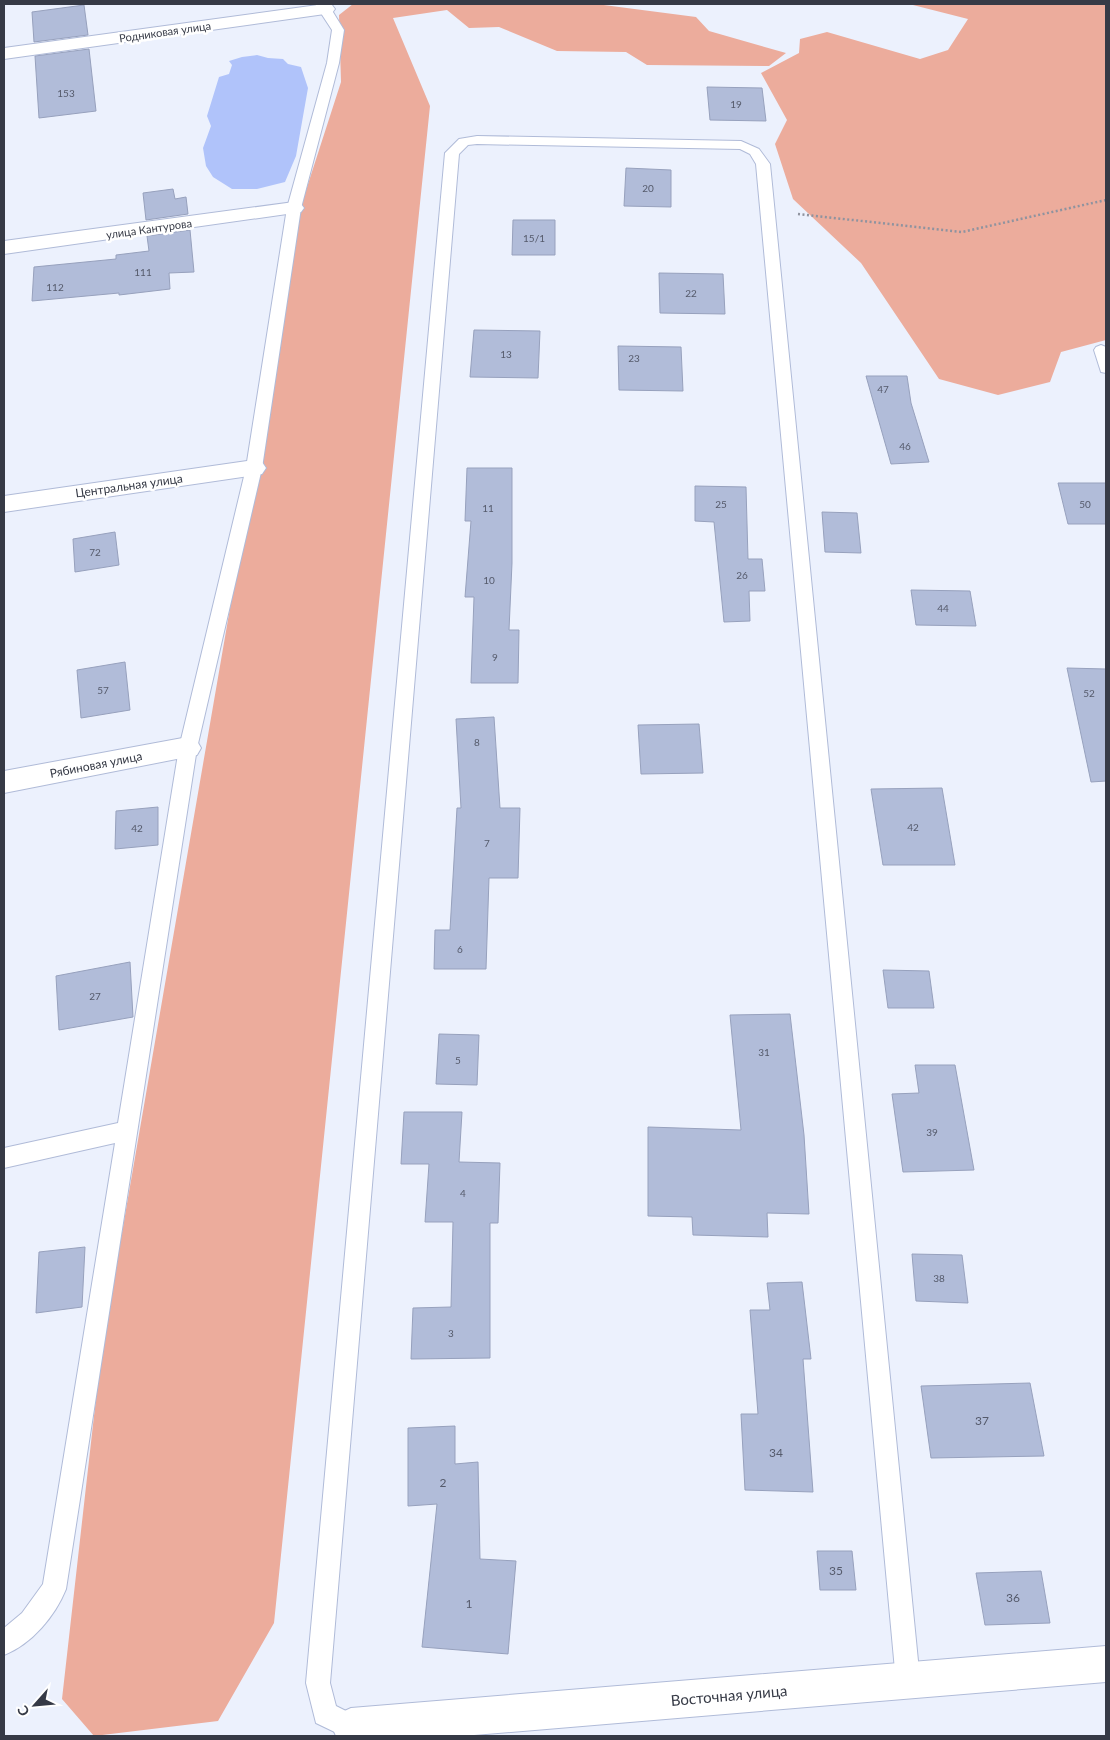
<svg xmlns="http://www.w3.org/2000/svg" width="1110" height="1740" font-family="Lato,sans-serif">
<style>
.forest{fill:#ecac9c}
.water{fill:#b0c3fa}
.building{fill:#b1bcd9;stroke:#97a1bd}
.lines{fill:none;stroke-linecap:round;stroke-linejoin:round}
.service-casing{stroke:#b0bbd8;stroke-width:2}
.minor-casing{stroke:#b0bbd8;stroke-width:2}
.path{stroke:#8f939f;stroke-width:2.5;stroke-dasharray:2 2.5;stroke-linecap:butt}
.service{fill:#fff;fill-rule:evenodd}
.minor{fill:#fff;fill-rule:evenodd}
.labels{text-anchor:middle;stroke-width:5;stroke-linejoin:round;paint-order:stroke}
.number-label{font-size:10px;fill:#555a6b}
.far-street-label{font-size:11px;fill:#363a46;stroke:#fff}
.street-label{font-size:12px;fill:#363a46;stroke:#fff}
.near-number-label{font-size:12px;fill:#555a6b}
.near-street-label{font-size:15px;fill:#363a46;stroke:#fff}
</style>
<rect width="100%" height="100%" fill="#ecf1fd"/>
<g class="forest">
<polygon points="353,4 596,4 696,17 709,31 786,53 769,66 647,65 626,52 557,51 499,27 469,28 447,10 393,18 430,106 274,1623 218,1721 94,1736 62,1699 101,1354 298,215 341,82 339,15"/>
<polygon points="909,4 1106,4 1106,340 1061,352 1050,382 998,395 939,379 861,263 793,199 775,144 787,120 761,73 799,53 800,39 827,32 920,59 948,50 968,19"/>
</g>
<polygon class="water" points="257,55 268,58 283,59 288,64 301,67 308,88 296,156 285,182 257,189 232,189 213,177 206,166 203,148 211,126 207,116 219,77 229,74 232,65 229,61 242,57"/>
<g class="building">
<polygon points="84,5 88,35 34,42 32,12"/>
<polygon points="89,49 96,111 39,118 35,56"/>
<polygon points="707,87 762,88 766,121 710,120"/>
<polygon points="626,168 671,170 671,207 624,206"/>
<polygon points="173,189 175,199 186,197 188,214 146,220 143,193"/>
<polygon points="513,220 555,220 555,255 512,255"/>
<polygon points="190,230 194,272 169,273 170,289 119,295 119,293 32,301 34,267 116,259 116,255 149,251 147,236"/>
<polygon points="659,273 723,274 725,314 660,313"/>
<polygon points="474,330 540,331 538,378 470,377"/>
<polygon points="618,346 681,347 683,391 619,390"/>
<polygon points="866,376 907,376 911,403 929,462 891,464"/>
<polygon points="467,468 512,468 512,563 509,630 519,630 518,683 471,683 474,597 465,597 471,521 465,521"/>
<polygon points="1058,483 1106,483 1106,524 1068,524"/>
<polygon points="695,486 746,487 748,559 762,559 765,591 749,591 750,621 724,622 714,522 695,521"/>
<polygon points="822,512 857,513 861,553 825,552"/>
<polygon points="115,532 119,565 75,572 73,539"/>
<polygon points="911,590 970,591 976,626 916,625"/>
<polygon points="125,662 130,710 81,718 77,670"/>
<polygon points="1067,668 1106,669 1106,781 1091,782"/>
<polygon points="494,717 500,808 520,808 518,878 489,878 486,969 434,969 435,930 450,930 457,808 461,808 456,719"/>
<polygon points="699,724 703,773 641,774 638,725"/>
<polygon points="942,788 955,865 883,865 871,789"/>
<polygon points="158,807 158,845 115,849 116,811"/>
<polygon points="130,962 133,1017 59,1030 56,976"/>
<polygon points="883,970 929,971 934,1008 888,1008"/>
<polygon points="790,1014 804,1135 809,1214 767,1213 768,1237 693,1235 692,1217 648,1216 648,1127 741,1130 730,1015"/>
<polygon points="439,1034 479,1035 477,1085 436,1084"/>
<polygon points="915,1065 955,1065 974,1170 903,1172 892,1094 919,1093"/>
<polygon points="404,1112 462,1112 459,1162 500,1163 498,1223 490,1223 490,1358 411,1359 413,1308 451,1307 453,1222 425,1222 429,1164 401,1164"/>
<polygon points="85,1247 82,1307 36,1313 39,1252"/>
<polygon points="912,1254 962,1255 968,1303 916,1301"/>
<polygon points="802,1282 811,1359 803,1359 813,1492 745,1490 741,1414 758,1414 750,1310 770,1310 767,1283"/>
<polygon points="1030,1383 1044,1456 931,1458 921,1386"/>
<polygon points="455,1426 455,1464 478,1462 480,1559 516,1561 508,1654 422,1647 437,1504 408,1506 408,1428"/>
<polygon points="817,1551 852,1551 856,1590 820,1590"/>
<polygon points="1041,1571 1050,1623 985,1625 976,1573"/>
</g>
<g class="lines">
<defs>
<g id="service">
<path d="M315 4H328L344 30 339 63 301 208 262 468 197 748 66 1589C55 1616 32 1644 4 1655V1628L22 1613 43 1584 115 1143 4 1168V1148L118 1123 179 748 246 468 287 208 327 63 332 30Z"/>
<polygon points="477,136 741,141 759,149 770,164 920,1681 917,1690 908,1693 899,1690 896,1681 756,164 750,154 740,149 477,144 468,145 459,154 330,1683 336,1706 360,1718 364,1727 360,1736 343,1736 316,1723 306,1683 445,153 459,139"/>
<polygon points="1101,345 1106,347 1106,373 1101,372 1094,350 1096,347"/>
</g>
<g id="minor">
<polygon points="325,4 332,5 335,9 332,13 4,59 4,48"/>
<polygon points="294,202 301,204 304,208 301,212 4,254 4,241"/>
<polygon points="254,460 262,462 266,468 262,474 4,512 4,496"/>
<polygon points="188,737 197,741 201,748 197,755 4,793 4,771"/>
<polygon points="1106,1646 1106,1682 462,1736 336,1736 332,1727 338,1714 351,1708"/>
</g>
</defs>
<use href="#service" class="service-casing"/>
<use href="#minor" class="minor-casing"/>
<polyline class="path" points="798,214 962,232 1106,200"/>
<use href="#service" class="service"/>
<use href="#minor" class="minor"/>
</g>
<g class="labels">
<g class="number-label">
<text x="66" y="97">153</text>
<text x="736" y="108">19</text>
<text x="648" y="192">20</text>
<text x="534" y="242">15/1</text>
<text x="143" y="276">111</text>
<text x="55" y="291">112</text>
<text x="691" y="297">22</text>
<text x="506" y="358">13</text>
<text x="634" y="362">23</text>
<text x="883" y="393">47</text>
<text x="905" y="450">46</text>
<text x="721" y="508">25</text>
<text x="1085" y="508">50</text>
<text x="488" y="512">11</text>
<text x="95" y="556">72</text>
<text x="742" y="579">26</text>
<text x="489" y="584">10</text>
<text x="943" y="612">44</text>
<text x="495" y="661">9</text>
<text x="103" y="694">57</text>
<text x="1089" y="697">52</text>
<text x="477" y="746">8</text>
<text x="913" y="831">42</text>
<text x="137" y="832">42</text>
<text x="487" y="847">7</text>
<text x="460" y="953">6</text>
<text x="95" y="1000">27</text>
<text x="764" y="1056">31</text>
<text x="458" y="1064">5</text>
<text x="932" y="1136">39</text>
<text x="463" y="1197">4</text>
<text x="939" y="1282">38</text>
<text x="451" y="1337">3</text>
</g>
<g class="far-street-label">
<text transform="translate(165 32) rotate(-8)" y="4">Родниковая улица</text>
<text transform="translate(149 229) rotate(-8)" y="4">улица Кантурова</text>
</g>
<g class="street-label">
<text transform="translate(129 486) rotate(-8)" y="4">Центральная улица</text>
<text transform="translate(96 765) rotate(-11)" y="4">Рябиновая улица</text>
</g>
<g class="near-number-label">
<text x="982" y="1425">37</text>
<text x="776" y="1457">34</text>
<text x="443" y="1487">2</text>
<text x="836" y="1575">35</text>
<text x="1013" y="1602">36</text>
<text x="469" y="1608">1</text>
</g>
<g class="near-street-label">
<text transform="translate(729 1696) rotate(-5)" y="5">Восточная улица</text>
</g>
</g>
<rect width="1110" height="1740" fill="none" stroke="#363a46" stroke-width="10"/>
<g transform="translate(35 1705) rotate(243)" stroke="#ffffff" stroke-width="4" paint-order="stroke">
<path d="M0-4L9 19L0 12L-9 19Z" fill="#363a46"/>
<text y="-8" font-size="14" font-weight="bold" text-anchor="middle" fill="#363a46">С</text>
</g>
</svg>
